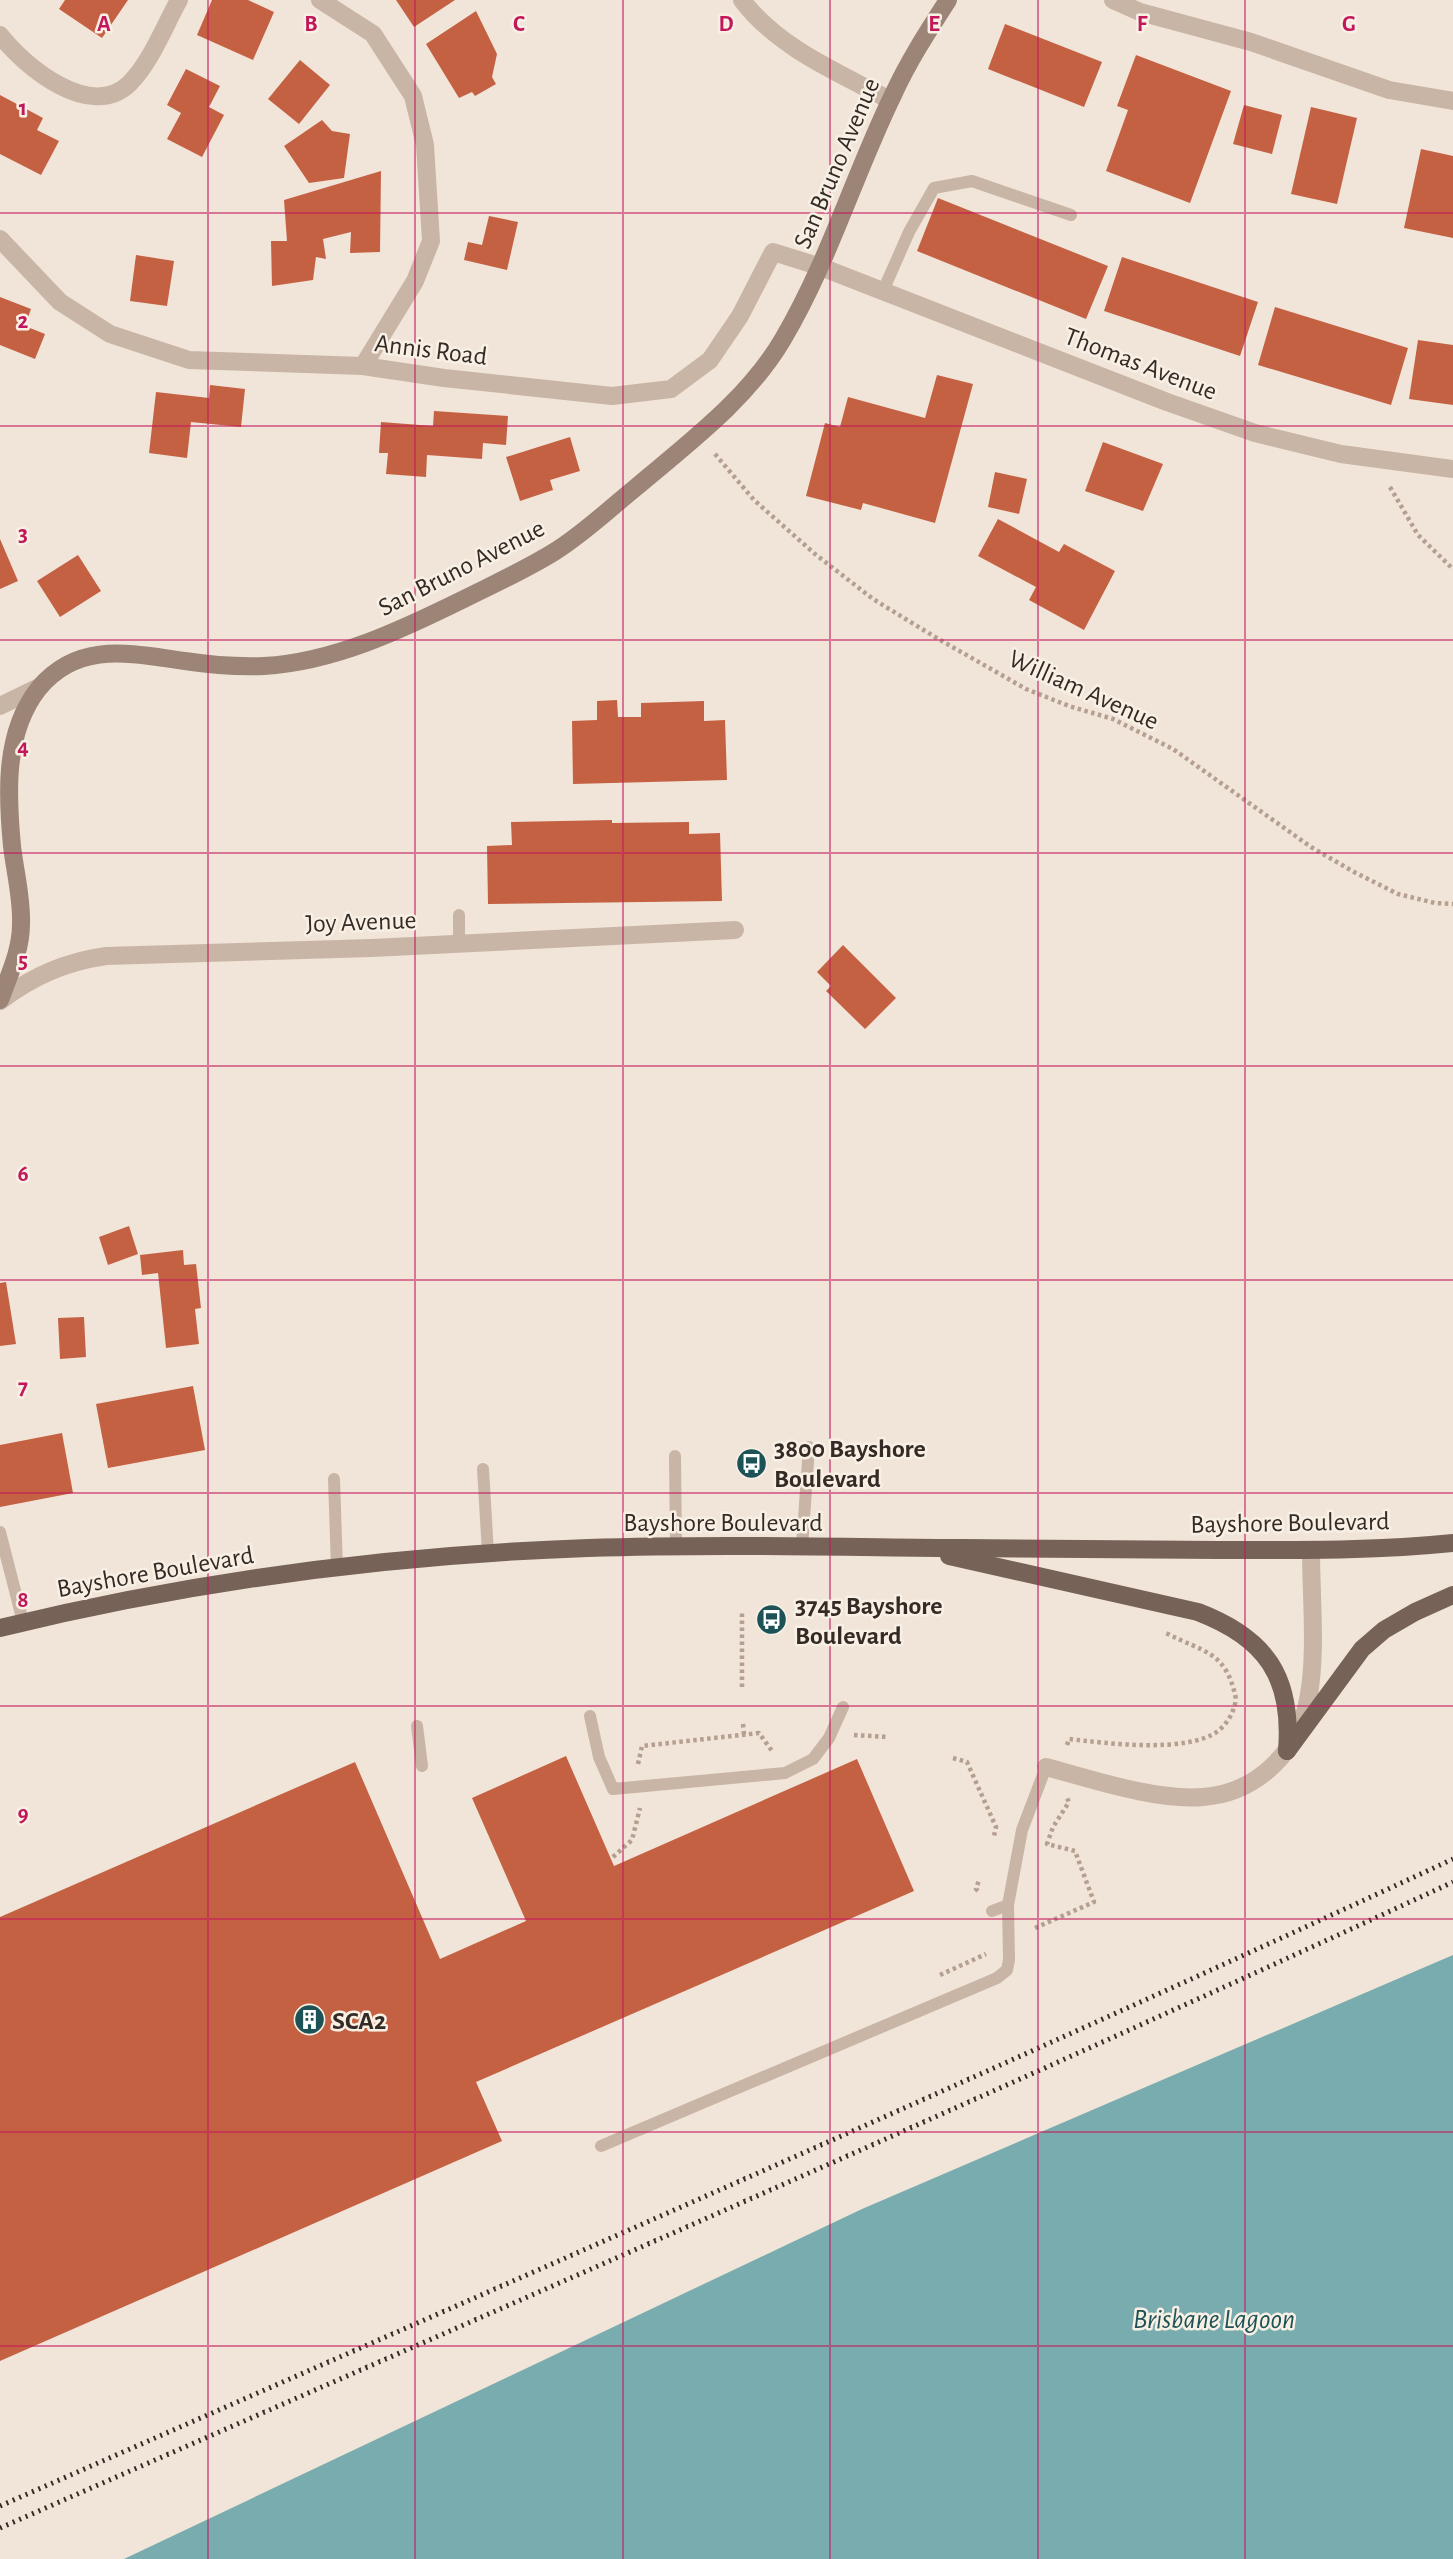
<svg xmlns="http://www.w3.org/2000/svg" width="1453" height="2559" font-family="'Alegreya Sans',sans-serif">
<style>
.water{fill:#78acae}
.building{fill:#c56143}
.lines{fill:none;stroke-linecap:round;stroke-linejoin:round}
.path{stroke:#b59f90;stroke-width:4.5;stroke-dasharray:3.5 3.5;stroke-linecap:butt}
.lane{stroke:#c9b5a5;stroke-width:12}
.street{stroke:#c9b5a5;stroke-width:18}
.secondary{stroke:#9c8477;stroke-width:18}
.primary{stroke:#776258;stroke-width:18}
.rail{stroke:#352b26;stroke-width:5;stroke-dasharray:2 5;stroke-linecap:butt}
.grid{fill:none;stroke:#c2185b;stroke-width:2;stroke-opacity:0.55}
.labels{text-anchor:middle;stroke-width:5;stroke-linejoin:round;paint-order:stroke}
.street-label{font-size:26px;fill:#352b26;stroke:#f9f0e5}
.poi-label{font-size:26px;font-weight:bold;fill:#352b26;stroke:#f9f0e5;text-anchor:start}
.water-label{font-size:28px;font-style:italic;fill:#1d5356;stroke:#f9f0e5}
.grid-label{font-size:23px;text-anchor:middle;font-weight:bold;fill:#c2185b;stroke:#f9f0e5;stroke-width:5;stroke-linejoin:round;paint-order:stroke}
</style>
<rect width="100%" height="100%" fill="#f1e5d9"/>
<polygon class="water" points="1453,1955 1453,2559 124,2559 862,2209"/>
<g class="building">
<polygon points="65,0 128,0 102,38 59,9"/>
<polygon points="212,0 248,0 274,12 253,60 197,35"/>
<polygon points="396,0 455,0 414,27"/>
<polygon points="476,11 497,54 492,77 496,84 475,96 472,92 459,98 426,44"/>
<polygon points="1005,24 1102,62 1084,107 988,69"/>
<polygon points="1136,55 1231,91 1190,203 1106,171 1128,110 1117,106"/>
<polygon points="300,60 330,85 299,124 268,99"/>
<polygon points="186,69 220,86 209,107 224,115 202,157 167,139 181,113 167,105"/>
<polygon points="0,95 43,118 37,130 59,141 41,175 0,154"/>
<polygon points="1244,105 1282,115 1272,154 1233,144"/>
<polygon points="1311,107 1357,118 1337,204 1291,194"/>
<polygon points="322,120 332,131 350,134 344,178 309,183 284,146"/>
<polygon points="1421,149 1453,156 1453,238 1404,228"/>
<polygon points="381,171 380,252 350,253 351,232 323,239 326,259 316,257 313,280 272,286 271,241 287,241 284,200"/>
<polygon points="938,198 1108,266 1086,319 917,251"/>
<polygon points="489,216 518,222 507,270 464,260 468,242 482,245"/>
<polygon points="136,255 174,261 167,306 130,301"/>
<polygon points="1122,257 1258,302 1240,356 1104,311"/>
<polygon points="0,297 31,309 25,326 45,334 35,359 0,345"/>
<polygon points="1275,307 1408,348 1391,405 1258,365"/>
<polygon points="1418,340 1453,345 1453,405 1409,399"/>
<polygon points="937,375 973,384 935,523 863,503 861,510 806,496 825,423 840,427 848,397 925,418"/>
<polygon points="210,385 245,389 241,427 191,422 187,458 149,453 156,392 209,398"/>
<polygon points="434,411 508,416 506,445 483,443 482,459 427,455 426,477 386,474 388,453 379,453 381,422 433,426"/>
<polygon points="570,437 580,471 550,480 553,490 520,501 506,457"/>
<polygon points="1103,442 1163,464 1143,511 1085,491"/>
<polygon points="995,472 1027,479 1019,514 988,507"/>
<polygon points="998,519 1059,552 1064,544 1115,571 1084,630 1029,600 1036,587 978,556"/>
<polygon points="0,539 18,581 0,589"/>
<polygon points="78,555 101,591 60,617 37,581"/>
<polygon points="617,700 618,717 641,717 641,703 704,701 704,721 725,720 727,780 573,784 572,721 597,720 597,701"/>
<polygon points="612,820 612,823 689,822 689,834 720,833 722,901 488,904 487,846 512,845 511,822"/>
<polygon points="843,945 896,998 865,1029 826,991 831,986 817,972"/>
<polygon points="129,1226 138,1254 108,1265 99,1237"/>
<polygon points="183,1250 184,1265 196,1264 201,1308 195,1309 199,1344 166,1348 158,1273 142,1275 140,1255"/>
<polygon points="6,1282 16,1344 0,1346 0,1283"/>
<polygon points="84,1317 86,1357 60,1359 58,1318"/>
<polygon points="193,1386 205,1450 108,1468 96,1404"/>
<polygon points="62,1433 73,1493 0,1507 0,1445"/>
<polygon points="566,1756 614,1866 857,1759 914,1891 476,2082 502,2141 0,2361 0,1917 355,1762 440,1959 526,1921 472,1798"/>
</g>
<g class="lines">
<g class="path">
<polyline points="715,454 754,500 815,554 873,599 935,637 1026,689 1069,706 1113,719 1173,749 1311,847 1354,872 1398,894 1435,903 1453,904"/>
<polyline points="1390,487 1418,535 1453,569"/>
<polyline points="742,1687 742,1611"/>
<polyline points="743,1724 744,1735"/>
<polyline points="854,1735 888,1737"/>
<path d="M1067 1745 1069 1739C1105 1743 1187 1754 1218 1731 1228 1723 1234 1712 1236 1699 1226 1650 1204 1653 1166 1633"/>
<polyline points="953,1758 967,1762 996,1827 994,1836"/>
<polyline points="638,1764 642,1746 759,1733 772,1751"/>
<polyline points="613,1857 632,1840 640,1808"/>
<polyline points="978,1891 976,1889 979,1880"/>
<polyline points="1035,1928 1094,1902 1075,1851 1047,1844 1053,1827 1069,1802 1067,1798"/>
<polyline points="940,1975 986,1954"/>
</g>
<g class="lane">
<polyline points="883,291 909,232 934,188 972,181 1071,215"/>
<polyline points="459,915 459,943"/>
<polyline points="675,1456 676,1547"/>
<polyline points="483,1469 488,1553"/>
<polyline points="334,1479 337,1568"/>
<polyline points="0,1532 23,1622"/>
<polyline points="802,1547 809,1447"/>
<polyline points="590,1716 599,1757 613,1789 785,1773 813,1759 829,1738 843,1707"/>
<polyline points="417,1726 422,1766"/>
<polyline points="992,1911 1008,1905"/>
<polyline points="601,2146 997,1978 1007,1970 1009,1960 1008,1905 1022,1830 1046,1767"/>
</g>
<g class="street">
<polyline points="320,0 373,34 413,96 425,145 431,241 415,281 363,366"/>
<path d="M742 0C778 48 839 73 890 100"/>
<polyline points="1113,0 1140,12 1251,42 1389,90 1453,101"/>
<path d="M0 35C24 66 90 121 129 84 151 62 164 27 179 0"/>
<polyline points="0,239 60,302 110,334 189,360 363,366 444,378 612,396 671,389 710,360 740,316 773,252 821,267 1167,402 1255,433 1341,454 1453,469"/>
<polyline points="0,706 41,686"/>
<path d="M0 1001C33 976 65 962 106 956L372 948 735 930"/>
<path d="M1046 1767C1091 1779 1156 1801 1203 1797 1257 1793 1298 1752 1308 1700 1317 1654 1311 1598 1311 1550"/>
</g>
<path class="secondary" d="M0 1000C9 975 21 951 21 924 22 898 15 872 12 846 7 793 4 732 39 688 79 640 132 654 185 661 211 665 238 667 264 666 334 662 401 630 464 599 494 584 525 570 554 552 583 534 608 510 634 489 687 444 748 399 783 339 829 261 854 175 893 95 908 62 928 31 948 0"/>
<g class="primary">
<path d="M949 1556 1198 1612C1266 1638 1293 1677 1287 1751"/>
<path d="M0 1628C192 1581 390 1555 588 1548 712 1544 837 1547 962 1548 1047 1549 1133 1549 1219 1550 1297 1550 1375 1551 1453 1543"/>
<polyline points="1287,1751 1362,1649 1384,1630 1415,1612 1453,1595"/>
</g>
<g class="rail">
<path d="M0 2506C485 2293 972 2082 1453 1859"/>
<path d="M0 2528C485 2315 972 2105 1453 1882"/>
</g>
</g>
<path class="grid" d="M208 0V2559M415 0V2559M623 0V2559M830 0V2559M1038 0V2559M1245 0V2559M0 213H1453M0 426H1453M0 640H1453M0 853H1453M0 1066H1453M0 1280H1453M0 1493H1453M0 1706H1453M0 1919H1453M0 2132H1453M0 2346H1453"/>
<defs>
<symbol id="bus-disc" viewBox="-11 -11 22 22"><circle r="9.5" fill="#1d5356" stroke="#f9f0e5"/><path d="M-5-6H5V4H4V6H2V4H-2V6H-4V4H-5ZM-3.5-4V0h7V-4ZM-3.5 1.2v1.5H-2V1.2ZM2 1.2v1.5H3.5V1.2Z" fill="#fff"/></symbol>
<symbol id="building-disc" viewBox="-11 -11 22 22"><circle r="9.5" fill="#1d5356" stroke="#f9f0e5"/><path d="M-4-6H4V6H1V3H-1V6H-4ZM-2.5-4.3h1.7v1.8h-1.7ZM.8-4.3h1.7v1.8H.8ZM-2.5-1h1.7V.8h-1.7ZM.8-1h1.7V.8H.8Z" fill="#fff"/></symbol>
</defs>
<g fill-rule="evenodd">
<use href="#bus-disc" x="734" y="1446" width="35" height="35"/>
<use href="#bus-disc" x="754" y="1602" width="35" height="35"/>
<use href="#building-disc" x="292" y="2002" width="35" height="35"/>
</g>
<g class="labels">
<g class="street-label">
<text transform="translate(836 163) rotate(-67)" y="9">San Bruno Avenue</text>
<text transform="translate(431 349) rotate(7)" y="9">Annis Road</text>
<text transform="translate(1141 363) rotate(21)" y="9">Thomas Avenue</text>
<text transform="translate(461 567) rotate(-27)" y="9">San Bruno Avenue</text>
<text transform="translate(1084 689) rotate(24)" y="9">William Avenue</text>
<text transform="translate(361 921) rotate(-2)" y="9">Joy Avenue</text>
<text x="723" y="1531">Bayshore Boulevard</text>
<text transform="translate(1290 1522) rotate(-1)" y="9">Bayshore Boulevard</text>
<text transform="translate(155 1571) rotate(-10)" y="9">Bayshore Boulevard</text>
</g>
<g class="poi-label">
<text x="774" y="1457">3800 Bayshore<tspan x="774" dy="30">Boulevard</tspan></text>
<text x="795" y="1614">3745 Bayshore<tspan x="795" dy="30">Boulevard</tspan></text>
<text x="332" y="2029">SCA2</text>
</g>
<g class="water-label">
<text x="1214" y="2328">Brisbane Lagoon</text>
</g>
</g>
<g class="grid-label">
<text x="104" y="31">A</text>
<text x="311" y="31">B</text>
<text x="519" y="31">C</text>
<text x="726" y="31">D</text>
<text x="934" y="31">E</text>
<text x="1142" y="31">F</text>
<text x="1349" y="31">G</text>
<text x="23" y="115">1</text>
<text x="23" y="328">2</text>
<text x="23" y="541">3</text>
<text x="23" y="754">4</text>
<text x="23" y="968">5</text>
<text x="23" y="1181">6</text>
<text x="23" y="1394">7</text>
<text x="23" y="1607">8</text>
<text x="23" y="1821">9</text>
</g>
</svg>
